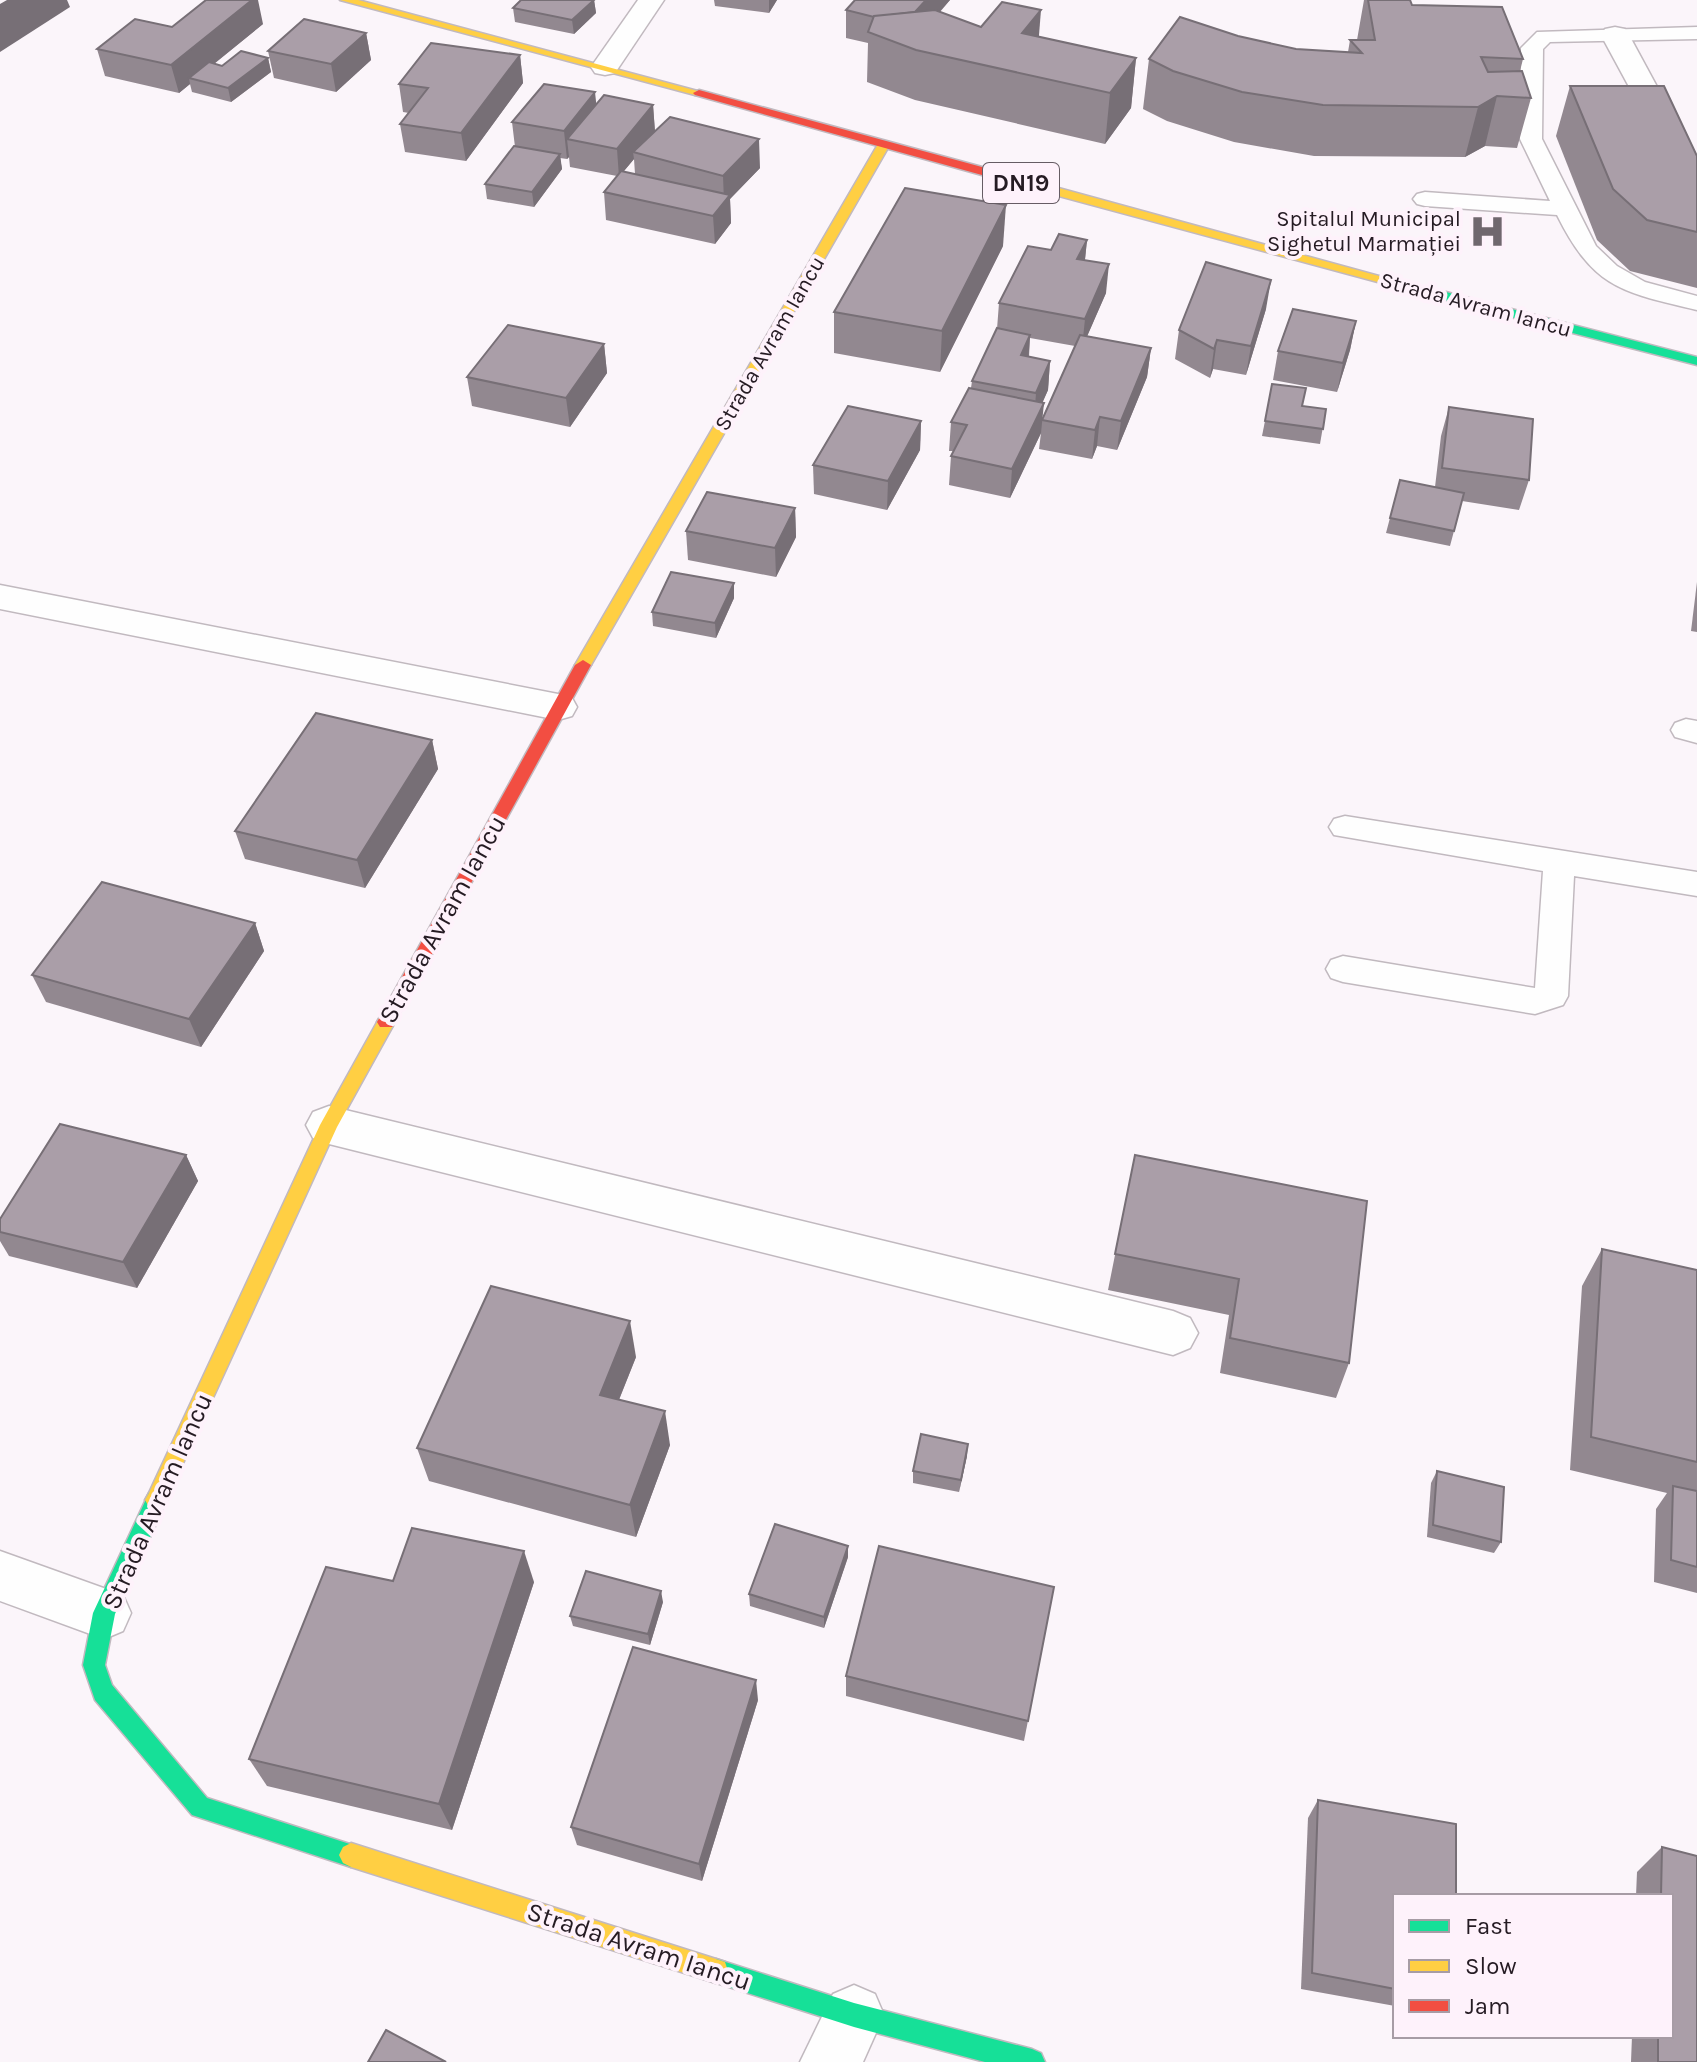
<svg xmlns="http://www.w3.org/2000/svg" width="1697" height="2062" font-family="Karla,sans-serif">
<style>
.lines{fill:none;stroke-linecap:round;stroke-linejoin:round}
.lane-casing{stroke:#c1b9bf;stroke-width:3}
.street-casing{stroke:#c1b9bf;stroke-width:3}
.fast-casing{stroke:#c1b9bf;stroke-width:3}
.slow-casing{stroke:#c1b9bf;stroke-width:3}
.jam-casing{stroke:#c1b9bf;stroke-width:3}
.lane{fill:#fefefe;fill-rule:evenodd}
.street{fill:#fefefe;fill-rule:evenodd}
.fast{fill:#16e098;fill-rule:evenodd}
.slow{fill:#ffcf43;fill-rule:evenodd}
.jam{fill:#f24e42;fill-rule:evenodd}
.wall{fill:#928890;fill-rule:evenodd}
.shaded-wall{fill:#776f76}
.building{fill:#aa9ea8;stroke:#776f76;stroke-width:2}
.labels{text-anchor:middle;stroke-width:8;stroke-linejoin:round;paint-order:stroke}
.far-poi-label{font-size:22px;fill:#251b23;stroke:#fef2fb;text-anchor:end}
.far-street-label{font-size:22px;fill:#251b23;stroke:#fef2fb}
.shield{fill:#fef2fb;stroke:#665c64;stroke-width:2}
.shield-label{font-size:24px;font-weight:bold;fill:#251b23}
.street-label{font-size:26px;fill:#251b23;stroke:#fef2fb}
</style>
<rect width="100%" height="100%" fill="#fbf5fa"/>
<g class="lines">
<defs>
<g id="lane">
<path d="M1697 27V39L1550 42 1543 49 1542 139 1596 246 1617 266 1645 282 1697 296V310C1622 292 1594 289 1557 215L1425 206 1417 204 1413 199 1417 194 1425 192 1550 201 1520 139 1521 48 1537 32Z"/>
<polygon points="1686,719 1697,721 1697,743 1675,737 1671,730 1675,723"/>
<polygon points="1345,816 1697,872 1697,896 1574,876 1568,996 1563,1005 1535,1014 1343,982 1331,978 1326,969 1331,960 1343,956 1535,988 1543,871 1334,835 1329,827 1334,819"/>
</g>
<g id="street">
<polygon points="638,0 664,0 615,73 605,75 595,73 591,67"/>
<polygon points="1615,27 1625,29 1629,35 1668,107 1664,113 1654,116 1644,113 1640,107 1601,35 1605,29"/>
<polygon points="0,585 558,694 572,698 577,707 572,716 558,720 0,609"/>
<polygon points="329,1106 1173,1311 1190,1318 1198,1333 1190,1348 1173,1355 329,1144 313,1138 306,1125 313,1112"/>
<polygon points="0,1551 123,1595 131,1613 123,1631 104,1639 0,1601"/>
<polygon points="854,1985 875,1994 884,2015 863,2062 800,2062 833,1994"/>
</g>
<g id="fast">
<polygon points="1442,291 1697,357 1697,365 1437,298 1436,295"/>
<polygon points="156,1490 163,1493 167,1500 115,1614 105,1665 112,1685 207,1798 359,1847 363,1855 359,1863 351,1867 192,1815 95,1700 83,1665 93,1613 149,1493"/>
<polygon points="716,1959 854,2003 1032,2049 1041,2053 1045,2062 985,2062 854,2027 707,1980 704,1971 707,1962"/>
</g>
<g id="slow">
<polygon points="340,0 358,0 705,93 695,95"/>
<polygon points="883,142 889,146 591,665 583,670 578,669 575,665 877,146"/>
<polygon points="1007,176 1015,176 1448,295 1437,298 1007,182"/>
<polygon points="386,1015 392,1017 395,1022 337,1127 163,1507 156,1510 149,1507 145,1500 149,1493 320,1125 380,1017"/>
<polygon points="351,1843 716,1959 725,1962 728,1971 725,1980 716,1983 351,1867 343,1863 339,1855 343,1847"/>
</g>
<g id="jam">
<polygon points="699,90 1015,176 1017,179 1007,182 695,95 693,93"/>
<polygon points="583,660 591,665 392,1027 380,1027 377,1022 380,1017 575,665"/>
</g>
</defs>
<use href="#lane" class="lane-casing"/>
<use href="#street" class="street-casing"/>
<use href="#fast" class="fast-casing"/>
<use href="#slow" class="slow-casing"/>
<use href="#jam" class="jam-casing"/>
<use href="#lane" class="lane"/>
<use href="#street" class="street"/>
<use href="#fast" class="fast"/>
<use href="#slow" class="slow"/>
<use href="#jam" class="jam"/>
</g>
<g class="wall">
<polygon points="594,0 596,13 574,34 515,22 513,8"/>
<polygon points="714,0 777,0 769,13 715,6"/>
<polygon points="855,0 950,0 940,12 981,27 1039,37 1136,58 1131,108 1105,144 915,100 867,82 868,43 846,38 846,10"/>
<polygon points="1364,0 1410,0 1412,5 1523,59 1520,71 1531,98 1517,148 1485,146 1465,157 1314,156 1234,142 1167,121 1143,109 1149,59 1238,36 1296,49 1348,52 1350,40 1357,40"/>
<polygon points="263,24 214,64 222,66 268,58 271,72 231,102 192,92 190,84 179,93 105,76 97,49 172,27"/>
<polygon points="366,33 371,60 336,92 274,78 268,51"/>
<polygon points="520,55 523,83 466,161 405,152 400,124 409,113 403,112 399,84"/>
<polygon points="1570,86 1697,156 1697,288 1630,271 1597,240 1556,136"/>
<path d="M596 105H653L655 131 760 168 730 199 731 223 715 244 606 220 604 192 617 176 570 167 569 157 567 159 560 158 562 169 534 207 487 199 485 184 515 147 512 122ZM634 159 635 174 623 172Z"/>
<path d="M1087 240 1085 260 1106 293 1087 336 1151 348 1147 377 1117 450 1097 446 1092 459 1039 449 1041 433 1010 498 949 485 951 456 953 451H949L951 422 971 388 972 381 997 329 999 303 1051 250ZM1030 338 1075 346 1042 419V403L1048 390 1050 361 1029 357Z"/>
<polygon points="1003,246 940,372 834,353 834,312"/>
<polygon points="1266,309 1246,375 1213,369 1210,378 1175,359 1179,330"/>
<polygon points="1356,321 1350,350 1337,392 1273,380 1278,351"/>
<polygon points="604,344 607,373 570,427 472,406 467,377"/>
<polygon points="1302,406 1326,409 1320,444 1262,436 1265,421"/>
<polygon points="1449,407 1529,480 1519,510 1462,501 1450,546 1386,533 1400,480 1435,487 1441,436"/>
<polygon points="921,421 920,450 887,510 814,494 813,465"/>
<polygon points="795,508 796,537 776,577 688,560 686,531"/>
<polygon points="1697,582 1697,632 1691,631"/>
<polygon points="734,583 734,598 716,638 653,626 652,612"/>
<polygon points="432,740 438,769 365,888 245,859 235,831"/>
<polygon points="255,923 264,951 201,1047 46,1002 32,975"/>
<polygon points="186,1155 198,1181 137,1288 9,1256 0,1241 0,1219"/>
<polygon points="1135,1155 1349,1363 1336,1398 1220,1373 1229,1315 1108,1290"/>
<polygon points="1602,1249 1697,1270 1697,1593 1654,1582 1656,1509 1667,1493 1570,1470 1582,1286"/>
<polygon points="636,1357 619,1400 670,1445 636,1537 429,1481 417,1448"/>
<polygon points="967,1456 959,1492 913,1483 913,1471"/>
<polygon points="1437,1471 1501,1542 1494,1553 1427,1537 1431,1483"/>
<polygon points="848,1557 824,1628 750,1606 749,1594"/>
<polygon points="393,1581 534,1582 452,1830 267,1786 249,1759"/>
<polygon points="1054,1587 1024,1741 846,1696 846,1676"/>
<polygon points="663,1602 650,1645 573,1626 570,1616"/>
<polygon points="758,1700 702,1881 577,1845 571,1827"/>
<polygon points="1318,1800 1395,1896 1395,2006 1301,1989 1308,1818"/>
<polygon points="1662,1847 1697,1856 1697,2062 1631,2062 1632,2036 1671,2036 1671,1896 1636,1896 1637,1872"/>
</g>
<g class="shaded-wall">
<polygon points="7,0 67,0 70,7 0,52 0,4"/>
<polygon points="252,0 258,0 263,24 195,79 189,78 190,84 179,93 171,65"/>
<polygon points="594,0 596,13 574,34 572,20"/>
<polygon points="769,0 777,0 769,13"/>
<polygon points="926,0 950,0 908,47 905,24"/>
<polygon points="1041,10 1037,60 1022,33"/>
<polygon points="366,33 371,60 336,92 331,64"/>
<polygon points="520,55 523,83 466,161 461,133"/>
<polygon points="268,58 271,72 231,102 228,88"/>
<polygon points="1136,58 1131,108 1105,144 1110,93"/>
<polygon points="595,92 598,120 567,139 569,157 567,159 564,131"/>
<polygon points="1497,96 1485,146 1465,157 1478,107"/>
<polygon points="653,105 655,133 633,152 634,159 619,177 617,149"/>
<polygon points="759,139 760,168 730,199 731,223 715,244 713,216 724,201 723,176"/>
<polygon points="560,154 562,169 534,207 532,192"/>
<polygon points="1006,205 1003,246 940,372 942,331"/>
<polygon points="1087,240 1084,268 1077,259"/>
<polygon points="1109,264 1106,293 1082,348 1085,319"/>
<polygon points="1271,280 1266,309 1246,375 1251,346"/>
<polygon points="1356,321 1350,350 1337,392 1343,363"/>
<polygon points="1030,335 1028,364 1021,355"/>
<polygon points="1217,340 1213,369 1210,378 1214,349"/>
<polygon points="604,344 607,373 570,427 566,398"/>
<polygon points="1151,348 1147,377 1117,450 1121,421"/>
<polygon points="1050,361 1048,390 1034,422 1036,393"/>
<polygon points="1044,403 1041,433 1010,498 1012,469"/>
<polygon points="1100,417 1097,446 1092,459 1095,430"/>
<polygon points="921,421 920,450 887,510 888,481"/>
<polygon points="795,508 796,537 776,577 775,548"/>
<polygon points="734,583 734,598 716,638 715,623"/>
<polygon points="432,740 438,769 365,888 357,860"/>
<polygon points="255,923 264,951 201,1047 189,1019"/>
<polygon points="186,1155 198,1181 137,1288 123,1262"/>
<polygon points="630,1321 636,1357 607,1429 600,1395"/>
<polygon points="665,1411 670,1445 636,1537 630,1505"/>
<polygon points="968,1444 967,1456 959,1492 961,1480"/>
<polygon points="848,1546 848,1557 824,1628 824,1617"/>
<polygon points="524,1551 534,1582 452,1830 439,1804"/>
<polygon points="661,1591 663,1602 650,1645 648,1634"/>
<polygon points="756,1680 758,1700 702,1881 699,1864"/>
</g>
<g class="building">
<polygon points="206,0 252,0 171,65 97,49 135,19 172,27"/>
<polygon points="521,0 594,0 572,20 513,8"/>
<polygon points="855,0 926,0 915,12 874,17 846,10"/>
<polygon points="1368,0 1410,0 1412,5 1502,7 1523,59 1481,57 1488,72 1522,71 1531,98 1497,96 1478,107 1323,105 1242,92 1173,71 1149,59 1180,17 1238,36 1296,49 1362,53 1350,40 1375,40"/>
<polygon points="1002,2 1041,10 1022,33 1136,58 1110,93 916,50 868,32 874,16 935,10 981,27"/>
<polygon points="304,19 366,33 331,64 268,51"/>
<polygon points="431,43 520,55 461,133 400,124 428,88 399,84"/>
<polygon points="241,51 268,58 228,88 189,78 209,62 222,66"/>
<polygon points="544,84 595,92 564,131 512,122"/>
<polygon points="1570,86 1664,86 1697,156 1697,232 1647,220 1613,189"/>
<polygon points="604,95 653,105 617,149 567,139"/>
<polygon points="670,117 759,139 723,176 633,152"/>
<polygon points="514,146 560,154 532,192 485,184"/>
<polygon points="621,171 730,195 713,216 604,192"/>
<polygon points="905,188 1006,205 942,331 834,312"/>
<polygon points="1059,234 1087,240 1077,259 1109,264 1085,319 999,303 1028,246 1051,250"/>
<polygon points="1206,262 1271,280 1251,346 1217,340 1214,349 1179,330"/>
<polygon points="1293,309 1356,321 1343,363 1278,351"/>
<polygon points="508,325 604,344 566,398 467,377"/>
<polygon points="997,328 1030,335 1021,355 1050,361 1036,393 972,381"/>
<polygon points="1080,335 1151,348 1121,421 1100,417 1095,430 1042,420"/>
<polygon points="1272,384 1306,388 1302,406 1326,409 1323,429 1265,421"/>
<polygon points="969,388 1044,403 1012,469 951,456 967,425 951,422"/>
<polygon points="848,406 921,421 888,481 813,465"/>
<polygon points="1449,407 1533,419 1529,480 1442,468"/>
<polygon points="1400,480 1464,493 1454,531 1390,518"/>
<polygon points="707,492 795,508 775,548 686,531"/>
<polygon points="671,572 734,583 715,623 652,612"/>
<polygon points="316,713 432,740 357,860 235,831"/>
<polygon points="102,882 255,923 189,1019 32,975"/>
<polygon points="60,1124 186,1155 123,1262 0,1232 0,1219"/>
<polygon points="1135,1155 1367,1201 1349,1363 1230,1338 1239,1279 1115,1254"/>
<polygon points="1602,1249 1697,1270 1697,1462 1591,1437"/>
<polygon points="491,1286 630,1321 600,1395 665,1411 630,1505 417,1448"/>
<polygon points="921,1434 968,1444 961,1480 913,1471"/>
<polygon points="1437,1471 1504,1487 1501,1542 1433,1525"/>
<polygon points="1673,1486 1697,1491 1697,1567 1671,1560"/>
<polygon points="775,1524 848,1546 824,1617 749,1594"/>
<polygon points="412,1528 524,1551 439,1804 249,1759 326,1567 393,1581"/>
<polygon points="879,1546 1054,1587 1028,1721 846,1676"/>
<polygon points="586,1571 661,1591 648,1634 570,1616"/>
<polygon points="633,1647 756,1680 699,1864 571,1827"/>
<polygon points="1318,1800 1456,1824 1456,1896 1395,1896 1395,1989 1312,1973"/>
<polygon points="1662,1847 1697,1856 1697,2062 1658,2062 1658,2036 1671,2036 1671,1896 1661,1896"/>
<polygon points="386,2030 446,2062 368,2062"/>
</g>
<defs>
<symbol id="hospital-bare" viewBox="-9 -9 18 18"><path d="M-5-5h3v3.5h4V-5h3V5h-3V1.5h-4V5h-3Z" fill="#70676e" stroke="#fef2fb" stroke-width="2.5" paint-order="stroke"/></symbol>
</defs>
<g fill-rule="evenodd">
<use href="#hospital-bare" x="1462" y="206" width="51" height="51"/>
</g>
<g class="labels">
<g class="far-poi-label">
<text x="1461" y="226">Spitalul Municipal<tspan x="1461" dy="25">Sighetul Marmației</tspan></text>
</g>
<g class="far-street-label">
<text transform="translate(1476 304) rotate(15)" y="8">Strada Avram Iancu</text>
<text transform="translate(769 343) rotate(-60)" y="8">Strada Avram Iancu</text>
</g>
<rect class="shield" x="983" y="163" width="76" height="40" rx="6"/>
<g class="shield-label">
<text x="1021" y="191">DN19</text>
</g>
<g class="street-label">
<text transform="translate(442 919) rotate(-61)" y="9">Strada Avram Iancu</text>
<text transform="translate(157 1501) rotate(-66)" y="9">Strada Avram Iancu</text>
<text transform="translate(639 1946) rotate(18)" y="9">Strada Avram Iancu</text>
</g>
</g>
<rect x="1393" y="1894" width="280" height="144" fill="#fef2fb" stroke="#a79ca5" stroke-width="2"/>
<rect x="1409" y="1920" width="40" height="12" fill="#16e098" stroke="#a79ca5" stroke-width="2"/>
<text x="1465" y="1934" font-size="24" fill="#251b23">Fast</text>
<rect x="1409" y="1960" width="40" height="12" fill="#ffcf43" stroke="#a79ca5" stroke-width="2"/>
<text x="1465" y="1974" font-size="24" fill="#251b23">Slow</text>
<rect x="1409" y="2000" width="40" height="12" fill="#f24e42" stroke="#a79ca5" stroke-width="2"/>
<text x="1465" y="2014" font-size="24" fill="#251b23">Jam</text>
</svg>
